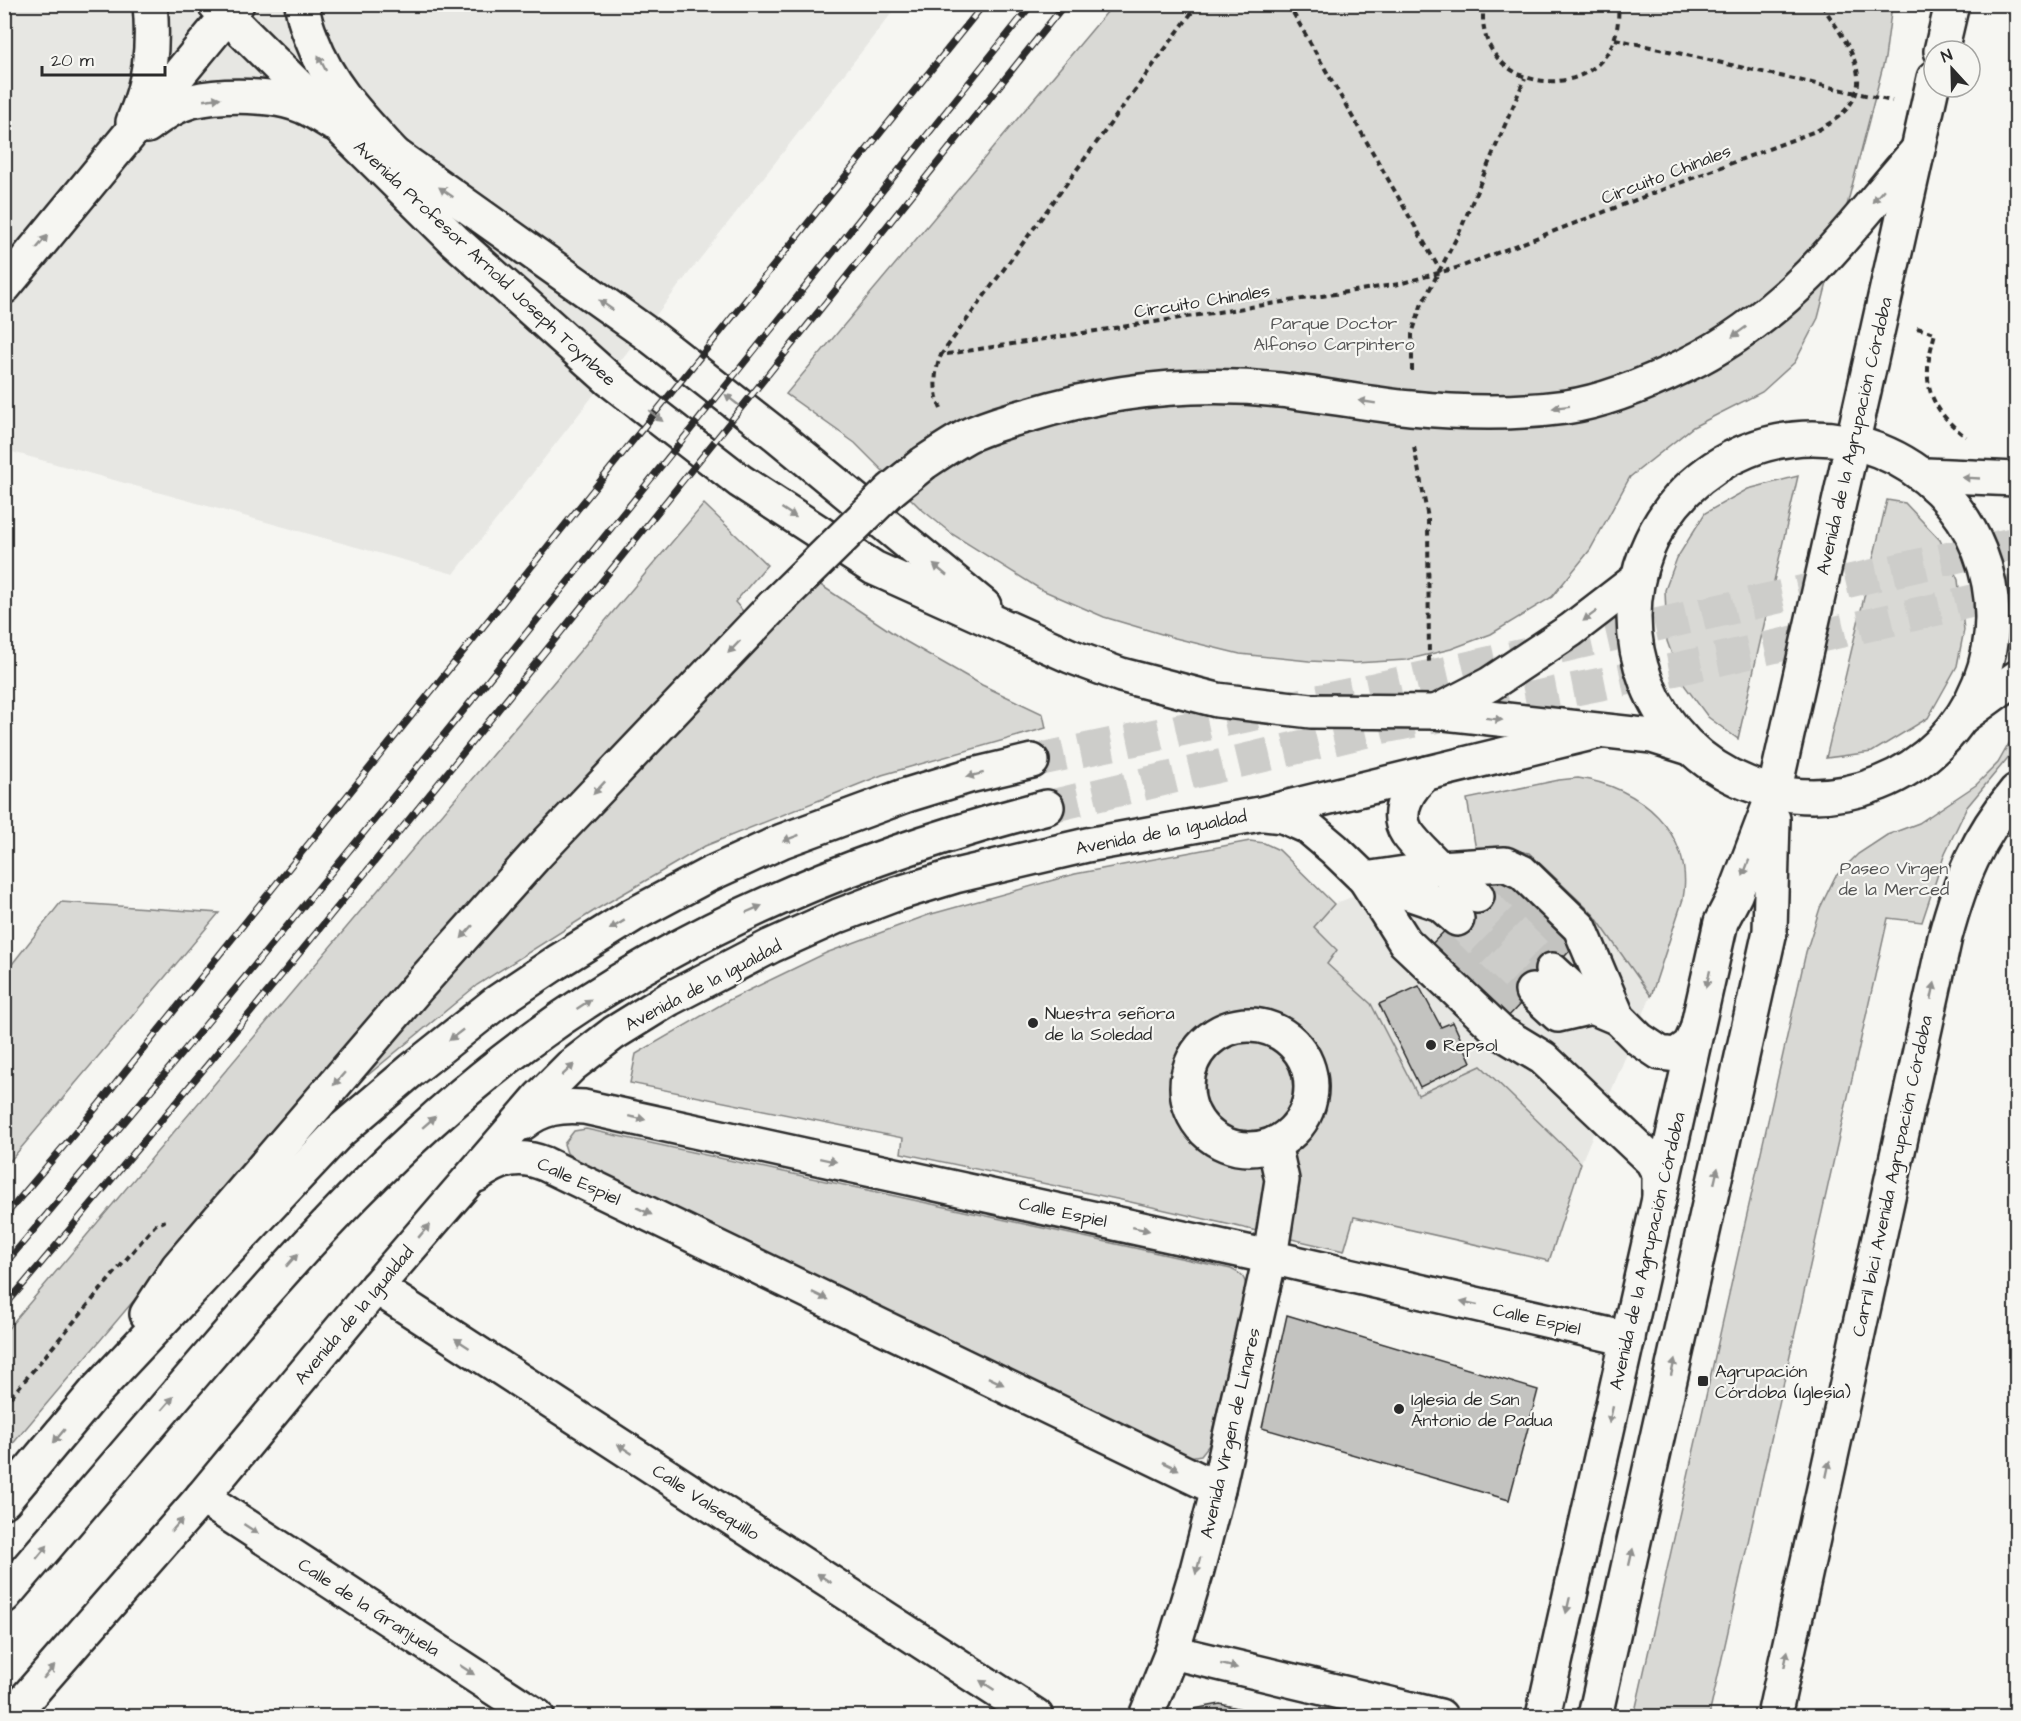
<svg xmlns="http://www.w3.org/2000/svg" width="2021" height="1721" font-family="'Architects Daughter',sans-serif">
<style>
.built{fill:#e7e7e3}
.green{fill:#d9d9d5;stroke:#828280;stroke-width:1.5}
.building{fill:#c3c3c0;stroke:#2b2b2b;stroke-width:1.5}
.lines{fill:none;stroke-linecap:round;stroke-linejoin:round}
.minor-tunnel{stroke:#cdcdca;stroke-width:33;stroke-dasharray:33 16;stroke-linecap:butt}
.major-tunnel{stroke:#cdcdca;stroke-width:33;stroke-dasharray:33 16;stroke-linecap:butt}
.minor-casing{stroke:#2b2b2b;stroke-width:38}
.major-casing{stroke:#2b2b2b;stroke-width:38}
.path{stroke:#2b2b2b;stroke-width:4;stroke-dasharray:6 4.5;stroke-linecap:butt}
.minor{stroke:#f6f6f2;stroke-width:33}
.major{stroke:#f6f6f2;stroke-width:33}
.rail-casing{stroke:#2b2b2b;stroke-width:7}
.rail{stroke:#f6f6f2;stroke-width:4.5;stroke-dasharray:14;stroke-linecap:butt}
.major-bridge-casing{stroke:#2b2b2b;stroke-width:38;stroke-linecap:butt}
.major-bridge{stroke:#f6f6f2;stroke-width:33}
.oneway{fill:#90908e}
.poi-dot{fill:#2b2b2b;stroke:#f6f6f2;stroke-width:2}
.labels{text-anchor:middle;stroke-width:4.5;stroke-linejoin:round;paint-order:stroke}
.street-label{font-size:18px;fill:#2b2b2b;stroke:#f6f6f2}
.park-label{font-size:18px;fill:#565656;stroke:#f6f6f2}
.poi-label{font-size:18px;fill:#2b2b2b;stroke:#f6f6f2;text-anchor:start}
</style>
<rect width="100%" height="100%" fill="#f6f6f2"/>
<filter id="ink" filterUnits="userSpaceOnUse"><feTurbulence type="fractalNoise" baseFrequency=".0167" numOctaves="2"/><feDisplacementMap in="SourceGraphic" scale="12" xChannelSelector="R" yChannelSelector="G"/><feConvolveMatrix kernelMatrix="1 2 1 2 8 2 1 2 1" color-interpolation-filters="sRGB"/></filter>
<g filter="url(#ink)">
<g class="built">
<polygon points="4,5 898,5 454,574 5,450"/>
<polygon points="1500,848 1529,852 1594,915 1651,996 1581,1163 1481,1066 1419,1095 1371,1004 1326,964 1314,927 1334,904 1450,858"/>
</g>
<g class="green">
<polygon points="1113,5 1892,5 1885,58 1818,318 1795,362 1762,392 1693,427 1630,477 1590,550 1552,597 1491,634 1451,649 1406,660 1355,663 1309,661 1240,654 1175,638 1104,617 1040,589 952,534 920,508 855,443 786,394"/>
<polygon points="1798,476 1738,739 1708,717 1682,682 1667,641 1665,590 1677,558 1705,513 1748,489"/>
<polygon points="1887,500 1905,503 1940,540 1958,580 1964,630 1957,666 1928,718 1872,752 1826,758"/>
<polygon points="704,504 767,565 735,602 748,617 201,1221 5,1453 5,1332"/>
<polygon points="816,582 905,641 982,685 1043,714 1046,728 882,775 705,846 597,909 477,985 368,1075 364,1071 534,875"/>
<polygon points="2016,731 2016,748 1967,807 1945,853 1922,922 1888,918 1709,1716 1634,1716 1806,952 1820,908 1835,877 1858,854 1887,835 1919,823 1976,785 1998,763"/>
<path d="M1578 778C1639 786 1695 833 1683 899L1651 996 1594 915 1529 853 1500 848 1476 850 1467 799 1559 780Z"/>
<polygon points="1250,841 1264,843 1279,850 1334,904 1314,927 1337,950 1327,964 1371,1004 1418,1095 1481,1066 1581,1163 1549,1261 1354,1217 1344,1251 1126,1201 901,1153 903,1138 630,1083 636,1054 729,1000 826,953 928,915 1075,874"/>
<polygon points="61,902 219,913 5,1167 5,973"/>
<path d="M586 1129 1231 1269C1242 1274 1246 1278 1246 1290L1209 1445 1201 1455 1189 1457 580 1163 567 1153 564 1144 574 1131Z"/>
</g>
<g class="building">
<polygon points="1503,870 1579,941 1507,1018 1430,946"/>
<polygon points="1419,986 1441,1027 1453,1022 1471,1062 1420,1087 1379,1004"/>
<polygon points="1287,1315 1538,1390 1509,1500 1262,1428"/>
<polygon points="1220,1704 1273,1716 1186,1716 1194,1709"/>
</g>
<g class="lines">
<g class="minor-tunnel">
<polyline points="1477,896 1552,970"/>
<polyline points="1457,919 1532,991"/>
</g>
<g class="major-tunnel">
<polyline points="1032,761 1370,690 2016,543"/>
<polyline points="1047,807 1384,727 1677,669 2016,591"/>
</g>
<defs>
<g id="minor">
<path d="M302 4C303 17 307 28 312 40 330 88 363 120 397 157"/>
<path d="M133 122C150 82 154 48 150 4"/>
<path d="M147 126C160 116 176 105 192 101 223 94 275 94 304 107 314 111 323 118 332 123"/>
<polyline points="4,287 237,4"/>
<polyline points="1926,475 2016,479"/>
<polyline points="1961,718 2016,678"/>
<path d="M1427 773C1410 786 1393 811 1407 833 1416 846 1429 857 1439 868L1505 864 1522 872 1580 928 1618 1018 1639 1039 1660 1053 1676 1055 1690 1045 1696 1032"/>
<polyline points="1265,814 1283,816 1308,827 1334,849 1365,879 1405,942 1500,1032 1543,1058 1652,1161 1659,1174 1659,1199"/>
<polyline points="1365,879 1439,868 1467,885 1477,896"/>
<polyline points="1370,880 1440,904 1457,919"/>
<polyline points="1552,970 1592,1007 1618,1018"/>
<polyline points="1532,991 1558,1015 1592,1007"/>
<circle cx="1249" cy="1087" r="62"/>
<path d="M523 1123C541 1108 561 1105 584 1107L1270 1257 1628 1339"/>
<path d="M477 1175C500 1159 519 1153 545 1164L1218 1489"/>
<polyline points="376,1287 1036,1716"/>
<polyline points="202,1497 537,1716"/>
<polyline points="1172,1652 1440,1716"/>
<polyline points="11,1716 202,1497 376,1287 539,1098 571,1066 614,1033 669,999 771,946 838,916 896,894 955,876 1087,845 1260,814 1600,731"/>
<polyline points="1146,1716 1172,1652 1197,1570 1218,1489 1270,1257 1282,1180 1274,1144"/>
<path d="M1774 1716 1945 937C1961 878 1977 838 2016 791"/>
</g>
<g id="major">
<polyline points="215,4 454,240 610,380 740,481 874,568 1070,656 1121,675 1217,700 1311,711 1436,712 1652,736 1687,747"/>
<polyline points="1941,51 1952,4"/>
<polyline points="384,147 653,338 778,436 984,606"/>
<circle cx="1813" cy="617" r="179"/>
<path d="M924 463C939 453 955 442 971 434 990 426 1009 420 1029 415 1111 390 1195 381 1280 390 1324 395 1367 404 1411 408 1462 413 1515 414 1566 407 1607 401 1649 383 1686 365 1731 343 1775 309 1810 274 1847 236 1880 193 1915 153"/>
<polyline points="1436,712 1490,684 1571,630 1636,580"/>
<polyline points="147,1314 178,1267 417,988 535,856 774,605"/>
<polyline points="4,1501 96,1391 339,1132 413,1069 497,1002 557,962 633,915 708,875 782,841 907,795 969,776 1032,761"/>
<path d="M4 1596C71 1518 138 1439 205 1361 303 1246 402 1136 524 1045 680 929 860 855 1047 807"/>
<polyline points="1543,1716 1721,922 1735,895 1774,793 1934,78"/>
<polyline points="1595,1716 1770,931 1773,819"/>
</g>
</defs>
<use href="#minor" class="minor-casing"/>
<use href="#major" class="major-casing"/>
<g class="path">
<path d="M1198 4 941 355 1399 284 1463 266 1818 130C1886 94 1854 52 1821 4"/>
<polyline points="1288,4 1441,272"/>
<path d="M1484 4C1469 102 1627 112 1618 4"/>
<polyline points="1615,39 1892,101"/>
<path d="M1917 328 1935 333C1932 345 1928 358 1928 370 1926 399 1945 421 1966 437"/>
<polyline points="1412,371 1412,334 1421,306 1459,233 1525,78"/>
<path d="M941 409C933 392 934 372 941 355"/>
<polyline points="1414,447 1428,518 1429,664"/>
<polyline points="4,1405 155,1225 165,1221"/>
</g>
<use href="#minor" class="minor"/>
<use href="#major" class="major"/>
<defs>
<g id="rail">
<polyline points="4,1217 96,1108 984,4"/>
<path d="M4 1265C355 851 693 427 1032 4"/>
<path d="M4 1307C367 880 714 441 1065 4"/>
</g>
</defs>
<use href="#rail" class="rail-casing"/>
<use href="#rail" class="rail"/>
<defs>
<polyline id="major-bridge" points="774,605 891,490 924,463"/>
</defs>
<use href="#major-bridge" class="major-bridge-casing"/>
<use href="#major-bridge" class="major-bridge"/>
</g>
<defs><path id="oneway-solid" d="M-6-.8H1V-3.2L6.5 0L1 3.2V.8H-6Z" transform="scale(1.5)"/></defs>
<g class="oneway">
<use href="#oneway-solid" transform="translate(322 63) rotate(-117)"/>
<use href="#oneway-solid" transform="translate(212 99) rotate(-8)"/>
<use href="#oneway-solid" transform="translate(446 192) rotate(-145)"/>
<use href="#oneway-solid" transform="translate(1878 196) rotate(131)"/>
<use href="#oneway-solid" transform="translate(42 242) rotate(-50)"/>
<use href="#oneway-solid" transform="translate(606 305) rotate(-145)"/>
<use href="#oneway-solid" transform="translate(1739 332) rotate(144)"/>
<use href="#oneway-solid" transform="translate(732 400) rotate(-142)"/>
<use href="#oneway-solid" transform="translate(1367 402) rotate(-171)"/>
<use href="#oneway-solid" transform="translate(1561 407) rotate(173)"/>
<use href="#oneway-solid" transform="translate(656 416) rotate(38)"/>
<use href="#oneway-solid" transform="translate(1971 478) rotate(-177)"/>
<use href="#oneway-solid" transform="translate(789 513) rotate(33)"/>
<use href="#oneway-solid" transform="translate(940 570) rotate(-141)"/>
<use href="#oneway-solid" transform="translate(1590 616) rotate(143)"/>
<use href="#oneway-solid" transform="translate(734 647) rotate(134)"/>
<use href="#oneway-solid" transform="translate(1494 719) rotate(7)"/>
<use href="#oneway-solid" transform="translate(975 775) rotate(166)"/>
<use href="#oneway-solid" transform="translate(599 788) rotate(133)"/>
<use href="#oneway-solid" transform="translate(791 838) rotate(159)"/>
<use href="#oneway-solid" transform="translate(1746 868) rotate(111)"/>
<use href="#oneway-solid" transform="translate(754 909) rotate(-23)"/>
<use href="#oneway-solid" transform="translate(617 925) rotate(149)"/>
<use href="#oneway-solid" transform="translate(467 932) rotate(132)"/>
<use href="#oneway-solid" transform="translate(1708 979) rotate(103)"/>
<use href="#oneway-solid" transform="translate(1933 991) rotate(-78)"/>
<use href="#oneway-solid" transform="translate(584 1004) rotate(-34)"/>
<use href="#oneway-solid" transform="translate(456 1035) rotate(142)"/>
<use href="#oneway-solid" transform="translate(568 1070) rotate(-43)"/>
<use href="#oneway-solid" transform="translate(339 1079) rotate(131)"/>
<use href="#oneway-solid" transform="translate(637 1118) rotate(12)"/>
<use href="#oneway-solid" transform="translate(429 1122) rotate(-41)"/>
<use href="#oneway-solid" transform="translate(828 1160) rotate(12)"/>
<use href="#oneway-solid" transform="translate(1716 1176) rotate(-77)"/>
<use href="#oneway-solid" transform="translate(644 1211) rotate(26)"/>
<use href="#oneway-solid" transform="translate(1141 1229) rotate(12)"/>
<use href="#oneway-solid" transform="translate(424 1231) rotate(-50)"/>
<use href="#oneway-solid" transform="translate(292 1260) rotate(-48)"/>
<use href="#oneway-solid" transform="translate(820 1296) rotate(26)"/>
<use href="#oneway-solid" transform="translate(1469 1303) rotate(-167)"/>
<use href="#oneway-solid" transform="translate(462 1343) rotate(-147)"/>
<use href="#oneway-solid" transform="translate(1673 1367) rotate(-77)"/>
<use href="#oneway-solid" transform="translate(996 1381) rotate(26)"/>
<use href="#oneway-solid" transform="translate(168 1403) rotate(-49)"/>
<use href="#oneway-solid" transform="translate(1611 1415) rotate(103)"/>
<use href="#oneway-solid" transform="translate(59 1436) rotate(130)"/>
<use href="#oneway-solid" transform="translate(625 1449) rotate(-147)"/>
<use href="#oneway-solid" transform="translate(1171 1466) rotate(26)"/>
<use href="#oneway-solid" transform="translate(1828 1469) rotate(-78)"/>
<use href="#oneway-solid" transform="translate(177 1525) rotate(-49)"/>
<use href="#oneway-solid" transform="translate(251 1529) rotate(33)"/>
<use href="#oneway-solid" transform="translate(42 1552) rotate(-50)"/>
<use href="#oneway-solid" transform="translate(1631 1557) rotate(-77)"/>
<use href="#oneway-solid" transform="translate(1198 1566) rotate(105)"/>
<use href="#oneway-solid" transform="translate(824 1578) rotate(-147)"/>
<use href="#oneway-solid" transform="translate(1568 1605) rotate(103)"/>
<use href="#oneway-solid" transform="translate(1786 1659) rotate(-78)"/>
<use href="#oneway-solid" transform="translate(1229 1666) rotate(14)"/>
<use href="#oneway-solid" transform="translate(467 1670) rotate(33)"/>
<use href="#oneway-solid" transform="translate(49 1672) rotate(-49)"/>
<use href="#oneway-solid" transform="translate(987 1685) rotate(-147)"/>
</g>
</g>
<g class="poi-dot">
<circle cx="1033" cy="1023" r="6"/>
<circle cx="1431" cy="1045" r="6"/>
<rect x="1697" y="1375" width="12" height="12" rx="3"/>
<circle cx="1399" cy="1409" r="6"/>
</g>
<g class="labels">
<g class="street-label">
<text transform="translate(1666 174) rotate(-21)" y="6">Circuito Chinales</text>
<text transform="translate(485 263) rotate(43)" y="6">Avenida Profesor Arnold Joseph Toynbee</text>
<text transform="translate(1202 301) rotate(-9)" y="6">Circuito Chinales</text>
<text transform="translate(1854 436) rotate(-77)" y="6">Avenida de la Agrupación Córdoba</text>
<text transform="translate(1161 832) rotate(-11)" y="6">Avenida de la Igualdad</text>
<text transform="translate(703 985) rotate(-28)" y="6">Avenida de la Igualdad</text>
<text transform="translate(1892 1176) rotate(-78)" y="6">Carril bici Avenida Agrupación Córdoba</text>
<text transform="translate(579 1181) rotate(25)" y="6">Calle Espiel</text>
<text transform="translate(1063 1212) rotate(12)" y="6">Calle Espiel</text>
<text transform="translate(1647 1251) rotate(-77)" y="6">Avenida de la Agrupación Córdoba</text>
<text transform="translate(354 1315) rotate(-50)" y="6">Avenida de la Igualdad</text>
<text transform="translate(1537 1319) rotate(13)" y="6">Calle Espiel</text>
<text transform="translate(1230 1433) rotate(-77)" y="6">Avenida Virgen de Linares</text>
<text transform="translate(706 1502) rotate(33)" y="6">Calle Valsequillo</text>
<text transform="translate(369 1607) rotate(33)" y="6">Calle de la Granjuela</text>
</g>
<g class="park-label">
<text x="1334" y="329">Parque Doctor<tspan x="1334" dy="21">Alfonso Carpintero</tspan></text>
<text x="1894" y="874">Paseo Virgen<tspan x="1894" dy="21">de la Merced</tspan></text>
</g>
<g class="poi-label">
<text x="1045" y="1019">Nuestra señora<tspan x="1045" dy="21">de la Soledad</tspan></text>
<text x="1443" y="1051">Repsol</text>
<text x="1715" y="1377">Agrupación<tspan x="1715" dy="21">Córdoba (Iglesia)</tspan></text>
<text x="1411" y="1405">Iglesia de San<tspan x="1411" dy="21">Antonio de Padua</tspan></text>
</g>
</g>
<rect width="2021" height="1721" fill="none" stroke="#f6f6f2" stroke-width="24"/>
<rect x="12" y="12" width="1997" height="1697" fill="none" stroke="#2b2b2b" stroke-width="2" filter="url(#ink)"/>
<g transform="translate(1952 69) rotate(338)"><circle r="28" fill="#f6f6f2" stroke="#a5a5a2" stroke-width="1.5"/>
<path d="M0-4.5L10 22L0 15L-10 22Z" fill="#2b2b2b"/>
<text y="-9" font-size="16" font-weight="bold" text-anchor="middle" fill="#2b2b2b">N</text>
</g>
<path d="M42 66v9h123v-9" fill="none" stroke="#2b2b2b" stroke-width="3"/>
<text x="51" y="66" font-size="18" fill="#2b2b2b" stroke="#f6f6f2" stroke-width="4.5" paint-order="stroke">20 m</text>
</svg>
